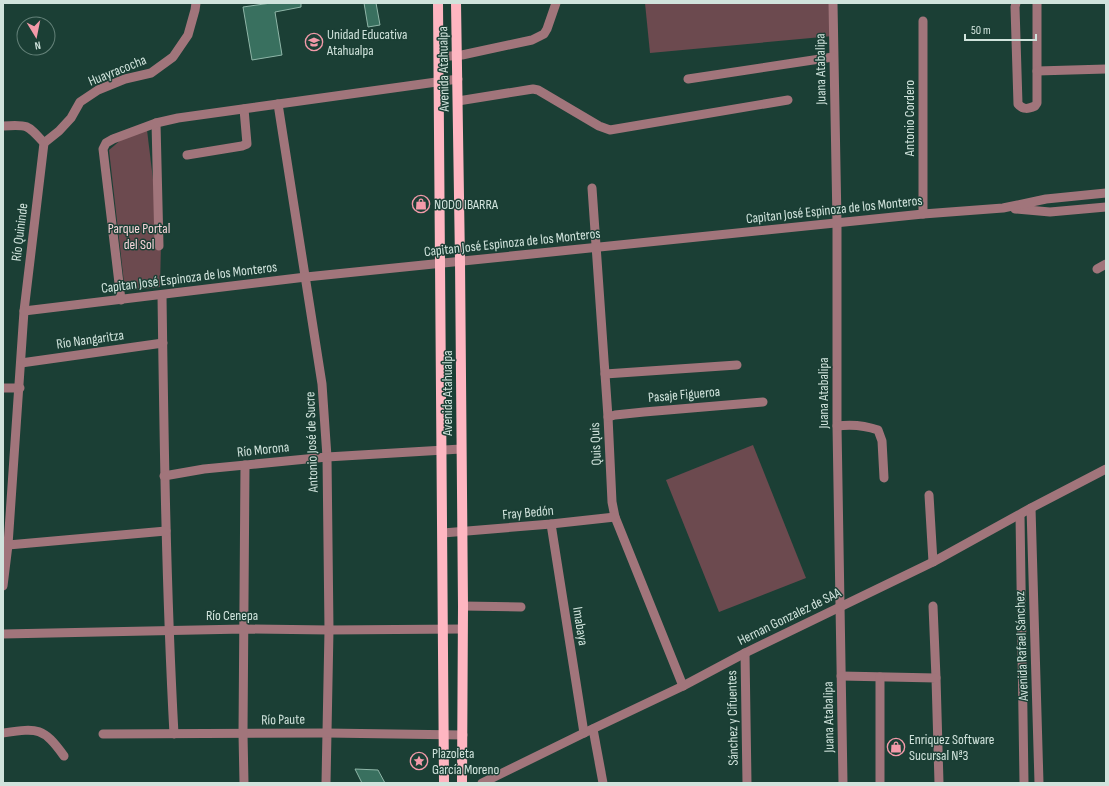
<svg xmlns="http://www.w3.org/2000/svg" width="1109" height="786" font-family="'Sofia Sans Condensed',sans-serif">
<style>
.green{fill:#6c4a4f}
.building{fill:#39705f;stroke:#8fb6a8}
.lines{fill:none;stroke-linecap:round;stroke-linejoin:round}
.minor{stroke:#a1757b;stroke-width:9}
.major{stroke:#feb6c1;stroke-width:10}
.labels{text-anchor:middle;stroke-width:3;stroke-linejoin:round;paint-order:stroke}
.poi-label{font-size:14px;fill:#d0e3dc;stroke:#1b3f35;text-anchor:start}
.street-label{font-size:14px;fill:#d0e3dc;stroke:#1b3f35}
.park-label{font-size:14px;fill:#f8d6db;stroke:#1b3f35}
</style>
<rect width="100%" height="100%" fill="#1b3f35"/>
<g class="green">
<polygon points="645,3 830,3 833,36 650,53"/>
<polygon points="147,130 161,245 160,287 125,291 109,150 122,139"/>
<polygon points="753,445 806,578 719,612 666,480"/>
</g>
<g class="building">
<polygon points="271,3 301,3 301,7 275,12 282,55 252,60 243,7"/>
<polygon points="364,3 376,3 380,25 368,27"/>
<polygon points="355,769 378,770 385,783 362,783"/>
</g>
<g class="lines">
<g class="minor">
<polyline points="833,3 837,223 837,426 843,783"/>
<path d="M1016 3 1015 7 1018 104C1023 110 1028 109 1035 106L1037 103V3"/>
<polyline points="923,21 923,214"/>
<polyline points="439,57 462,55 532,40 544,34 547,29 556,3"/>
<polyline points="1037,71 1106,69"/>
<polyline points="688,79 833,57"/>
<polyline points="458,101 533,89 538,90 599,126 610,130 788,100"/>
<polyline points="278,104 322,384 327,457 329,630 326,783"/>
<polyline points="156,123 159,246"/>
<path d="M3 126C28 124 28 125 44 143L24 311 8 545 3 586"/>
<polyline points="44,143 59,131 71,118 80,102 98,90 125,79 151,73 173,57 188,35 195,10 196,3"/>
<polyline points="187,155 242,146 247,144 244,109"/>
<polyline points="592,188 608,417 612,502 615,517 683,686"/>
<polyline points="1015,209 1050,212 1106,207"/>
<polyline points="1097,269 1106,264"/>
<path d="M162 295C164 441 166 587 174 734"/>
<polyline points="121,300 103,149 106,143 113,139 156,123 178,118 458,79"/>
<polyline points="24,311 306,277 923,214 1003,208 1046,199 1106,193"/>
<polyline points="21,363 163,343"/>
<polyline points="605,374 737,365"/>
<polyline points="3,388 20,388"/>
<polyline points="608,417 615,415 644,412 763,402"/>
<path d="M837 426C852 424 864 425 878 430L882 441 884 478"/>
<polyline points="164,476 204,469 327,457 461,449"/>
<polyline points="929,495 933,562"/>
<polyline points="1031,508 1039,783"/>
<polyline points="1020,515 1024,783"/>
<polyline points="551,524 584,733"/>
<polyline points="443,533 551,524 615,517"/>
<polyline points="8,545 166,531"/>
<polyline points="463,606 521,607"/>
<polyline points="933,606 936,678"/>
<polyline points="3,634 244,629 329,630 462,629"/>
<polyline points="745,653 747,783"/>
<polyline points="841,676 936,678 939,783"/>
<polyline points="593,729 603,783"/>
<path d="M3 733C38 728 43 727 64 756"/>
<polyline points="103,734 327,733 463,735"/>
<polyline points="244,783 243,734 245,465"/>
<polyline points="482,783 584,733 683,686 745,653 933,562 1031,508 1106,469"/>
<polyline points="880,783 880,677"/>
</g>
<g class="major">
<polyline points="438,3 444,783"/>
<polyline points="456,3 460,261 463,606 462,783"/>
</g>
</g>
<defs>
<symbol id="university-ring" viewBox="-11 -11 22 22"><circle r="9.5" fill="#1b3f35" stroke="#f39aa9" stroke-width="1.5"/><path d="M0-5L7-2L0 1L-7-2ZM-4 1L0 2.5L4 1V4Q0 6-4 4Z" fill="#f39aa9"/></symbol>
<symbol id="shop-ring" viewBox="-11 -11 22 22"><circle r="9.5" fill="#1b3f35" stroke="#f39aa9" stroke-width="1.5"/><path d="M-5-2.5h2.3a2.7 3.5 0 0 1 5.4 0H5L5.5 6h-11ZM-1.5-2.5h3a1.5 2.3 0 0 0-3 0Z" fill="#f39aa9"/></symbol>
<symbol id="sight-ring" viewBox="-11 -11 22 22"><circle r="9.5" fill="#1b3f35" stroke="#f39aa9" stroke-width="1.5"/><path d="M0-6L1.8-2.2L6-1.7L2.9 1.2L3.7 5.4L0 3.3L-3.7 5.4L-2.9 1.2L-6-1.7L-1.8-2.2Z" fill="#f39aa9"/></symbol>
</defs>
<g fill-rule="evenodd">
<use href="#university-ring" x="304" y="32" width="20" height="20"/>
<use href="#shop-ring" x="411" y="194" width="20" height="20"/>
<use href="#shop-ring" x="886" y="737" width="20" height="20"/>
<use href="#sight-ring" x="409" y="751" width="20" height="20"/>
</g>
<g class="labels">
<g class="poi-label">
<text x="327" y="39">Unidad Educativa<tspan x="327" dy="16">Atahualpa</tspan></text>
<text x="434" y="209">NODO IBARRA</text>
<text x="909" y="744">Enriquez Software<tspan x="909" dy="16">Sucursal Nª3</tspan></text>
<text x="432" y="758">Plazoleta<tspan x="432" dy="16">García Moreno</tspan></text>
</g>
<g class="street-label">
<text transform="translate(443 69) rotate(-91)" y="5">Avenida Atahualpa</text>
<text transform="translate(820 69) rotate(-91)" y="5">Juana Atabalipa</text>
<text transform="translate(117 70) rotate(-22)" y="5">Huayracocha</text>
<text transform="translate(909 118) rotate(-90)" y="5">Antonio Cordero</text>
<text transform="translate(834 209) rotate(-6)" y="5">Capitan José Espinoza de los Monteros</text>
<text transform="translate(19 232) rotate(-83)" y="5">Río Quininde</text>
<text transform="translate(512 242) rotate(-6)" y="5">Capitan José Espinoza de los Monteros</text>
<text transform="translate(189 277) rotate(-7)" y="5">Capitan José Espinoza de los Monteros</text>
<text transform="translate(90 339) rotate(-8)" y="5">Río Nangaritza</text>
<text transform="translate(447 393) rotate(-90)" y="5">Avenida Atahualpa</text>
<text transform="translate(823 393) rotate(-90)" y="5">Juana Atabalipa</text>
<text transform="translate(684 394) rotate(-5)" y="5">Pasaje Figueroa</text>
<text transform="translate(311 442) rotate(-92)" y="5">Antonio José de Sucre</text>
<text transform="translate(595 444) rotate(-93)" y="5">Quis Quis</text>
<text transform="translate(263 449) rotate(-6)" y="5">Río Morona</text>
<text transform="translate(528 512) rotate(-5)" y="5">Fray Bedón</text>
<text x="232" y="620">Río Cenepa</text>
<text transform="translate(789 616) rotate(-26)" y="5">Hernan Gonzalez de SAA</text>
<text transform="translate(581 626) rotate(81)" y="5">Imabaya</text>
<text transform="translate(1021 646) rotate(-92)" y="5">Avenida Rafael Sánchez</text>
<text transform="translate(828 717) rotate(-91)" y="5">Juana Atabalipa</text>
<text transform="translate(732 718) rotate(-91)" y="5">Sánchez y Cifuentes</text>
<text transform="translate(283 719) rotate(-1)" y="5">Río Paute</text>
</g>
<g class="park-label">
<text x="139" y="233">Parque Portal<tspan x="139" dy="16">del Sol</tspan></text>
</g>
</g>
<rect width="1109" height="786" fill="none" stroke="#d0e3dc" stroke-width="8"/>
<g transform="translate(36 36) rotate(170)"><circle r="19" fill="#1b3f35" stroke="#638178"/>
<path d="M0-3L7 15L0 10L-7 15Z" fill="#f39aa9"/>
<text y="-6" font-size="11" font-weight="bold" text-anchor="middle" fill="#d0e3dc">N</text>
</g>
<path d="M965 34v6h71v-6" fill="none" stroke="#d0e3dc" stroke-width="2"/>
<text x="971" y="34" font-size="12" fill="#d0e3dc" stroke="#1b3f35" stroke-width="3" paint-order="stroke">50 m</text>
</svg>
